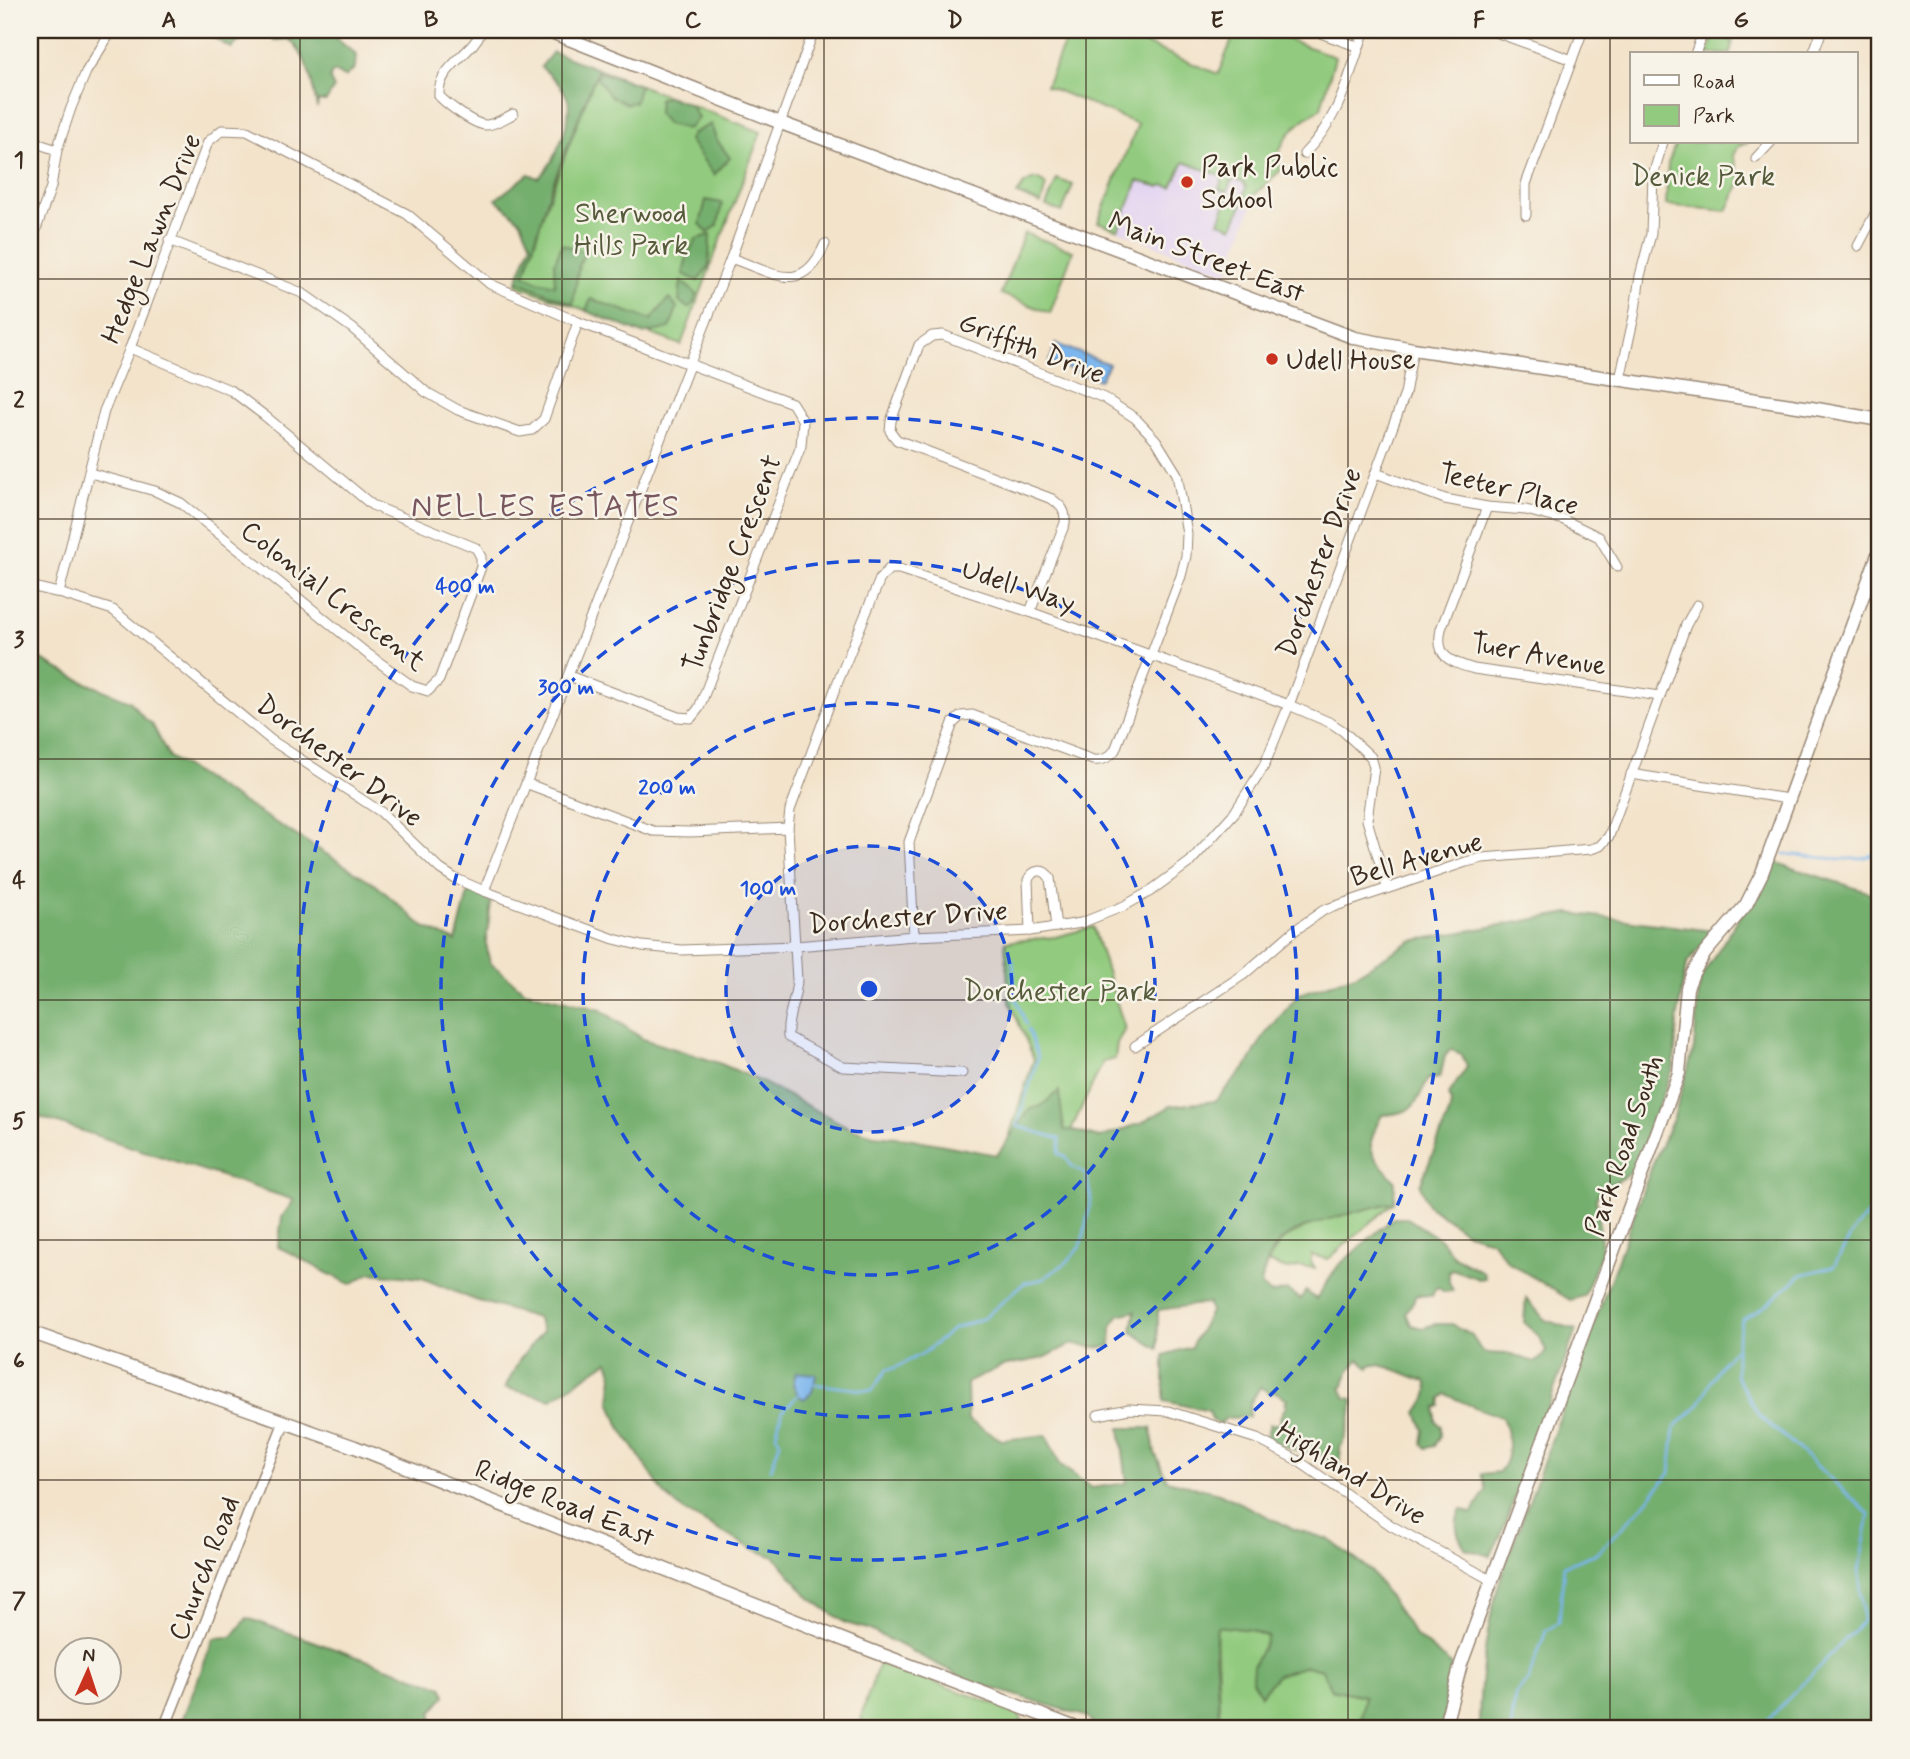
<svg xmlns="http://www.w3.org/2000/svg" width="1910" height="1759" font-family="Mynerve,sans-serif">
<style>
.built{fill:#e3d3f2}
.green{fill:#92cb7f;stroke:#667a4e;stroke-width:2}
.forest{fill:#75af6e;stroke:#586c46;stroke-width:2}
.water{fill:#7cb6ed;stroke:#5c7086;stroke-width:2}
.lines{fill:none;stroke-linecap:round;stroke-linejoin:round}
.stream{stroke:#7cb6ed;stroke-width:2.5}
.minor-casing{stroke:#978674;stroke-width:11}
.tertiary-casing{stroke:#978674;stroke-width:13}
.secondary-casing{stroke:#978674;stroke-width:15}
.minor{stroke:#fff;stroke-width:9}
.tertiary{stroke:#fff;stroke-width:10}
.secondary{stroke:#fff;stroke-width:12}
.grid{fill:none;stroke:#3b2a1e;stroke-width:2;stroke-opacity:0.55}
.ring{fill:none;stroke:#1d4ed8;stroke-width:3.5;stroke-dasharray:12 9}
.poi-dot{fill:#c8321e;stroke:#f7f3e8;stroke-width:2.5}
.labels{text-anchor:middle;stroke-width:5;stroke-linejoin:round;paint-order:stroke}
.poi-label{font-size:28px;fill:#3b2a1e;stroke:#f7f3e8;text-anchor:start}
.park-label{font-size:28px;fill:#555a3b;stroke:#f7f3e8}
.street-label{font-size:28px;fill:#3b2a1e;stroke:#f7f3e8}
.quarter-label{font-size:32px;letter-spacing:2px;fill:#78575e;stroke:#f7f3e8}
.centre{fill:#1d4ed8;stroke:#f7f3e8;stroke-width:3.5}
.ring-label{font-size:21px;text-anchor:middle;font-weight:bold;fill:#1d4ed8;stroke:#f7f3e8;stroke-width:5;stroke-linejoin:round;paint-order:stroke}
.neatline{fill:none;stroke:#3b2a1e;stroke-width:2.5}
.grid-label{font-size:23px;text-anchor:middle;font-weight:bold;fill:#3b2a1e}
</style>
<rect width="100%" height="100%" fill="#f7f3e8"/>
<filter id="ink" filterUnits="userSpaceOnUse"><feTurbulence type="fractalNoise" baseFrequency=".0143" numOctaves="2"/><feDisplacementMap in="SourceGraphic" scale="14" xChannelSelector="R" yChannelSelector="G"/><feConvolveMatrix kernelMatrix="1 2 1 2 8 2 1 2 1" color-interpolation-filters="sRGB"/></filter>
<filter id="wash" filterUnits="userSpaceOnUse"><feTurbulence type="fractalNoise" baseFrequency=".00686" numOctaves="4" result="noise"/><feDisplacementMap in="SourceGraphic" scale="28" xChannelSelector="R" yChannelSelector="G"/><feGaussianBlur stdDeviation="1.57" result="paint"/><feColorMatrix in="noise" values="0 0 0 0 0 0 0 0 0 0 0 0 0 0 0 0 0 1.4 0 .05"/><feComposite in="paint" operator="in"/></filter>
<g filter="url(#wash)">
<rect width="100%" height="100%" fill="#f3e3cb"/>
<polygon class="built" points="1070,30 1111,30 1218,74 1236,30 1264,30 1335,57 1321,108 1275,142 1227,274 1098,222 1138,124 1046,86"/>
<g class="green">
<path d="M1070 30H1111L1218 74 1236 30H1264L1335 57 1321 108C1299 122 1284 133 1277 159L1282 169 1248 201 1243 199 1246 187 1243 182 1235 179 1231 182 1227 192 1219 189 1223 176 1184 162 1172 187 1164 185 1160 187 1138 181 1118 230 1098 222 1138 124 1046 86Z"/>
<polygon points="1714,36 1733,41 1730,54 1707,54"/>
<polygon points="598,69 761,132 681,345 516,285"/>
<polygon points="1676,142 1749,142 1738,147 1733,155 1741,181 1727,211 1666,205 1668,164"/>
<polygon points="1034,179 1040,180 1046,185 1041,204 1017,194 1024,184"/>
<polygon points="1057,179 1073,185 1062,212 1046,206"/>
<polygon points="1228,197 1243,202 1233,227 1219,222"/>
<polygon points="1024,233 1073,251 1050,313 1001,294"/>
<polygon points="1093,927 1125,1029 1117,1043 1115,1059 1103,1062 1071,1130 1051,1145 1007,1143 1034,1059 1009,1000 1005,942 1055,937"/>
<polygon points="1394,1202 1331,1257 1328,1259 1311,1255 1311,1262 1315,1268 1298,1266 1297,1268 1287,1269 1270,1263 1265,1266 1282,1240 1316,1222"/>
<polygon points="1216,1626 1250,1630 1268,1637 1261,1695 1277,1675 1306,1666 1322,1670 1331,1689 1365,1696 1361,1717 1379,1729 1220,1729"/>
<polygon points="879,1663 1018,1712 1022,1721 1031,1729 861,1729 862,1713"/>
</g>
<g class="forest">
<polygon points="208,30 248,30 247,35 231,48 209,35"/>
<path d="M271 30H326L356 55 355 68 345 77 335 72 331 73 330 80 334 88 326 101H318L317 108C312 83 309 57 289 39L274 40Z"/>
<path d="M553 52 598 69 550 191 525 275 538 281 555 285 554 264 562 244 585 252 579 265 573 304 517 281 531 244 521 221 496 199 529 174 538 178C554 167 575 114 567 97 562 85 550 75 541 67Z"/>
<polygon points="599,72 640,85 635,102 626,104 610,96 597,78"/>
<polygon points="670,97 691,105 698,118 688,129 667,124 658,113 659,98"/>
<polygon points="711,124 716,139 730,158 714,175 689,140 693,133"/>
<polygon points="706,200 722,203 718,225 708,233 700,224"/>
<polygon points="710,235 709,266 698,281 683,274 687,256 696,239"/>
<polygon points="681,281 697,294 694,303 688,308 679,301"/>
<polygon points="669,298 677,308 670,328 643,334 586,311 591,299 651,320"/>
<path d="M30 654 84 682 130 701 145 719 152 724 169 757 375 884 424 927 456 941 468 893 480 892 491 903 486 943 490 963 525 991 601 1010 643 1039 719 1063 762 1082 850 1128 874 1135 907 1138 997 1155 1030 1109 1041 1106 1059 1091 1064 1130H1071L1100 1138 1141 1123 1171 1106 1215 1101 1247 1066 1263 1037 1299 994 1355 975 1411 941 1569 913 1713 931 1686 965 1677 1022 1674 1066 1647 1136 1636 1169 1618 1181 1604 1185 1596 1198 1602 1251 1584 1296 1570 1300 1508 1262 1491 1240 1467 1233 1428 1205 1420 1185 1449 1114 1451 1104 1449 1094 1467 1067 1462 1055 1451 1049 1445 1056 1440 1078 1428 1079C1414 1107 1415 1113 1382 1115 1362 1151 1371 1153 1395 1181L1394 1202C1366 1210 1299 1223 1281 1241 1269 1253 1264 1269 1261 1285L1271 1294 1287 1290 1300 1299 1306 1291 1316 1299 1338 1266 1393 1218H1407L1412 1221 1441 1240 1454 1257 1483 1272 1485 1278 1479 1279 1452 1269 1449 1272V1282L1453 1291 1444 1292 1438 1287 1435 1289 1432 1296 1417 1295 1406 1313 1411 1325 1422 1328 1436 1324H1452L1472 1335 1480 1349 1484 1353 1508 1354 1535 1362 1542 1357 1546 1351 1539 1336 1524 1322 1526 1298 1545 1320 1576 1330 1501 1535 1490 1556 1466 1549C1457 1536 1453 1524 1461 1509L1472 1514 1486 1490 1481 1474 1499 1472C1512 1458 1509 1435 1502 1417 1482 1410 1464 1404 1446 1394L1441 1398 1440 1406 1436 1408V1421L1441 1426V1435L1435 1446 1426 1448 1422 1444 1424 1430 1417 1413C1423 1402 1432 1395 1426 1381 1408 1377 1388 1363 1370 1365L1369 1368 1359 1359C1352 1366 1345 1376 1344 1386L1341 1388 1346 1398 1353 1399C1353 1411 1346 1439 1340 1448L1341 1460C1331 1466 1321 1457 1315 1450L1310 1449 1304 1454 1266 1439 1270 1424H1279L1281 1415 1287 1405 1285 1403 1287 1399 1274 1391 1271 1394 1260 1387 1250 1404 1249 1417 1226 1418 1220 1424 1212 1420 1209 1411 1164 1401V1355L1191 1347 1210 1312 1208 1303 1158 1310V1349L1132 1332 1135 1311 1118 1315 1111 1329V1345L1103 1348 1071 1344 1044 1358 1002 1366 967 1383 968 1420 1002 1440 1046 1435 1060 1464 1091 1488 1127 1483 1120 1428H1151L1155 1453 1167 1480 1219 1493 1294 1529 1328 1539 1371 1571 1416 1636 1452 1666 1447 1709 1441 1729H1379L1361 1717 1365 1696 1331 1689 1322 1670 1306 1666 1277 1675 1261 1695 1252 1681 1253 1666 1268 1637 1250 1630 1217 1626 1215 1648 1220 1729H1097L1088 1717 972 1682 868 1629 845 1623 810 1598 775 1557 751 1548 684 1511 665 1495 620 1427 610 1401 613 1376 608 1361 552 1399 505 1388 520 1359 543 1331 537 1318 475 1300 422 1278 370 1273 351 1284C325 1274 303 1258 278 1247L282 1217 294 1200 30 1114Z"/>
<path d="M1774 862 1880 896V1729H1482L1479 1723C1480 1674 1486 1630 1499 1583L1653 1163 1674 1117 1694 1048 1700 979Z"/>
<polygon points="247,1618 443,1687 445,1696 432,1712 431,1729 186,1729 180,1725 214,1638 232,1637"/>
</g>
<g class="water">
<polygon points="1056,344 1109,364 1100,380 1049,362"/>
<polygon points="796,1372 814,1374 816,1376 812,1392 804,1399 798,1395 793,1384"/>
</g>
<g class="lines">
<g class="stream">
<path d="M1784 854C1809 855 1862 867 1880 850"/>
<polyline points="1013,960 1015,996 1026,1024"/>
<polyline points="1736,1348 1736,1376 1760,1417 1792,1443 1869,1514 1859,1570 1863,1621 1759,1729"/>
<polyline points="814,1384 872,1391 887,1369 895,1368 925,1352 953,1329 984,1318 1024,1283 1043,1279 1067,1262 1079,1248 1084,1235 1091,1199 1086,1174 1072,1166 1065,1156 1059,1154 1060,1139 1017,1126 1038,1057 1028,1029"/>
<polyline points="771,1469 780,1442 776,1434 782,1412 798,1395"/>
<polyline points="1511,1729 1515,1695 1528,1680 1546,1631 1559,1622 1564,1566 1597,1553 1643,1506 1670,1473 1675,1427 1698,1406 1717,1370 1736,1347 1742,1320 1765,1306 1801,1275 1834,1266 1854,1230 1880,1201"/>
</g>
</g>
</g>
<g filter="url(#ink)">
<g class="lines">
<defs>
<g id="minor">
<path d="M482 30C472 55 437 67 439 96 447 104 475 126 487 125 496 124 505 118 513 114"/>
<polyline points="979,30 992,33 1002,30"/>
<polyline points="1312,30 1359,47"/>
<polyline points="1490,30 1572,60"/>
<polyline points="1695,54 1704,30"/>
<polyline points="1813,54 1822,30"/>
<polyline points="30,141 57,150"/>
<path d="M1304 154C1342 115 1347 79 1365 30"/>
<polyline points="1756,158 1771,142"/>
<polyline points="1526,215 1526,184 1583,30"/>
<polyline points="169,240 302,293 352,328 426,392 458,410 520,432 532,430 544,419 578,322"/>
<polyline points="30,246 51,187 57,150 71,108 86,72 112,30"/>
<polyline points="1858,246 1876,212 1880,187"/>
<path d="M731 258C774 273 802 297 825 244"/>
<polyline points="1620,379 1634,316 1640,276 1651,234 1653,175 1663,142"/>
<polyline points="90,473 155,491 181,503 365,652 412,686 428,691 439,680 481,567 481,557 476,548 372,505 265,416 232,391 130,348"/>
<polyline points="1376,473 1445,499 1487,507 1526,510 1564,520 1599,537 1617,567"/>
<path d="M1487 507 1441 629C1435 657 1450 662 1474 669L1660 696"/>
<polyline points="30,586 59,593 113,610 271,740 381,812 440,869 454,878 484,891 614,939 642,946 682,950 796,946 914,936 1030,931 1081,923 1124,906 1149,892 1190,862 1235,812 1264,766 1289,705 1405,394 1413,349"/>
<polyline points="59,593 104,411 130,348 208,142 222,130 247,131 407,214 490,284 578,322 792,403 803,421 801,446 699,708 691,718 678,717 569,676"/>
<polyline points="1631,774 1788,799"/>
<polyline points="528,784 653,831 690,832 788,828"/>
<polyline points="484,891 731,258 814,30"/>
<path d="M1030 931 1028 880C1033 869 1044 868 1050 878L1056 927"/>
<path d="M914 936 909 842 953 723 961 716 972 715 1093 760C1103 761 1109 758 1115 750L1181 576 1186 556 1187 534 1182 503 1177 474 1156 440 1135 418 1104 398 943 335 932 336 919 345 891 421 890 431 897 440 1052 499C1061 506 1066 510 1065 523L1030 612"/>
<polyline points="1135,1046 1243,975 1294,931 1324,910 1466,862 1483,858 1591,849 1600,846 1609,836 1686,625 1697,605"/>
<path d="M962 1073 843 1067 788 1037C786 1017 796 1000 797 980L788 828 790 810 837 684 880 579 889 569H899L1030 612 1289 705 1331 723 1343 731 1371 757 1374 767 1367 820 1387 887"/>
<polyline points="1098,1415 1129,1409 1168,1411 1257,1439 1297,1460 1392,1526 1493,1581"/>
</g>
<polyline id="tertiary" points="164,1729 284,1423"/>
<g id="secondary">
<polyline points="546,30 781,123 1355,338 1413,349 1811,408 1880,420"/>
<polyline points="30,1332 355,1447 872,1651 1079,1729"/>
<polyline points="1444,1729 1461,1664 1679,1073 1687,988 1693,973 1705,953 1746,905 1762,873 1880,549"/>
</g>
</defs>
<use href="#minor" class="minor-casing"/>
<use href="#tertiary" class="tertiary-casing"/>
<use href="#secondary" class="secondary-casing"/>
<use href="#minor" class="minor"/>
<use href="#tertiary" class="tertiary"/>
<use href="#secondary" class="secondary"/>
</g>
</g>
<path class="grid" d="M300 30V1729M562 30V1729M824 30V1729M1086 30V1729M1348 30V1729M1610 30V1729M30 279H1880M30 519H1880M30 759H1880M30 1000H1880M30 1240H1880M30 1480H1880"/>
<circle cx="869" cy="989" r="143" fill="#1d4ed8" fill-opacity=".12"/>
<g class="ring">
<circle cx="869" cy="989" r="143"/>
<circle cx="869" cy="989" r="286"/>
<circle cx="869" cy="989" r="428"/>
<circle cx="869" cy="989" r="571"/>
</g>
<g class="poi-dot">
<circle cx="1187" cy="182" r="7"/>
<circle cx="1272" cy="359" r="7"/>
</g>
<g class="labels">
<g class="poi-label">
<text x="1201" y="176">Park Public<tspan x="1201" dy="32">School</tspan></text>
<text x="1286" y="369">Udell House</text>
</g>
<g class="park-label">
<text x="1703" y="185">Denick Park</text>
<text x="631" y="222">Sherwood<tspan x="631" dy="32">Hills Park</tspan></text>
<text x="1060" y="1000">Dorchester Park</text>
</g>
<g class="street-label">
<text transform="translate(150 238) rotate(-68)" y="10">Hedge Lawn Drive</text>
<text transform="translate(1207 256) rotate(21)" y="10">Main Street East</text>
<text transform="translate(1032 347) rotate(21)" y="10">Griffith Drive</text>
<text transform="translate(1509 488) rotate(14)" y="10">Teeter Place</text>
<text transform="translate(1318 562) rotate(-70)" y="10">Dorchester Drive</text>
<text transform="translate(731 563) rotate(-69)" y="10">Tunbridge Crescent</text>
<text transform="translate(1019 585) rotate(18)" y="10">Udell Way</text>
<text transform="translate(334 595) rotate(38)" y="10">Colonial Crescent</text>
<text transform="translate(1539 653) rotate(10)" y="10">Tuer Avenue</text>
<text transform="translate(340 760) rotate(37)" y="10">Dorchester Drive</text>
<text transform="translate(1416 858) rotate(-16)" y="10">Bell Avenue</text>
<text transform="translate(908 916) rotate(-4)" y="10">Dorchester Drive</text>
<text transform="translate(1623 1145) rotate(-71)" y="10">Park Road South</text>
<text transform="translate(1352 1472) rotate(32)" y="10">Highland Drive</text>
<text transform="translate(565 1502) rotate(22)" y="10">Ridge Road East</text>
<text transform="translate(203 1568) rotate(-69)" y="10">Church Road</text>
</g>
<g class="quarter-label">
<text x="546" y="516">NELLES ESTATES</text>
</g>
</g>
<circle cx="869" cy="989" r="10" class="centre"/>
<g class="ring-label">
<text x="465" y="593">400 m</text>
<text x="566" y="694">300 m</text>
<text x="667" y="794">200 m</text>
<text x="768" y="895">100 m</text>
</g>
<rect width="1910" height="1759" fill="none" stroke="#f7f3e8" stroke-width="77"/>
<rect x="1630" y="52" width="228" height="91" fill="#f7f3e8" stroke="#aca397" stroke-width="2"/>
<rect x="1644" y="75" width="35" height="10" fill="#ffffff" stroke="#aca397" stroke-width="2"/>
<text x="1693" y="88" font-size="21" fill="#3b2a1e">Road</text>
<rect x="1644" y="105" width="35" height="21" fill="#92cb7f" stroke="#aca397" stroke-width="2"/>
<text x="1693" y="122" font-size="21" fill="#3b2a1e">Park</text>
<g transform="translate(88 1671) rotate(3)"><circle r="33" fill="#f7f3e8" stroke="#aca397" stroke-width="2"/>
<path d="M0-5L12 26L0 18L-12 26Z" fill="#c8321e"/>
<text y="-10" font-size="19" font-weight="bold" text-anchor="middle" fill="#3b2a1e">N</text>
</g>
<rect x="38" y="38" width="1833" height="1682" class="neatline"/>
<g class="grid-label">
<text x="169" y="27">A</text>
<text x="431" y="27">B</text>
<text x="693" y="27">C</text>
<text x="955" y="27">D</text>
<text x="1217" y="27">E</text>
<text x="1479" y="27">F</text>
<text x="1741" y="27">G</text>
<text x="19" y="167">1</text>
<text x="19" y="407">2</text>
<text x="19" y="647">3</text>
<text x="19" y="887">4</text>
<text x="19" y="1128">5</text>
<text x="19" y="1368">6</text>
<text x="19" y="1608">7</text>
</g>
</svg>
